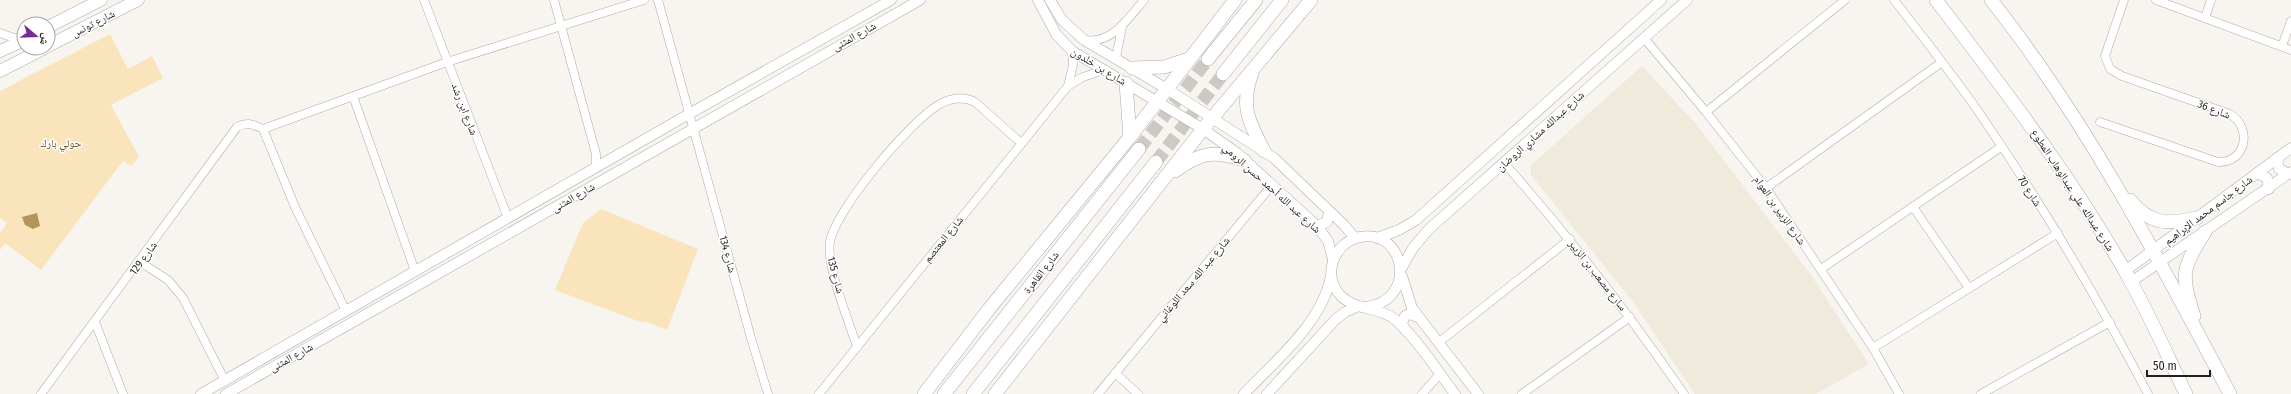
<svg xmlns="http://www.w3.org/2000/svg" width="2291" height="394" font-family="'Fira Sans Condensed','Noto Naskh Arabic',sans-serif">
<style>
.built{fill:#f0eadd}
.green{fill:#f9e4bc}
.water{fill:#b39557}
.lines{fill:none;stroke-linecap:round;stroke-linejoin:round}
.primary-tunnel{stroke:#cdcac6;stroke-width:13;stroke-dasharray:13 6;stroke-linecap:butt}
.minor-casing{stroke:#aeaba6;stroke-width:9}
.tertiary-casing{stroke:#aeaba6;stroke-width:11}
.secondary-casing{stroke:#aeaba6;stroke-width:13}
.primary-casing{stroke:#aeaba6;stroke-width:14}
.minor{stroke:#fff;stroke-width:8}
.tertiary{stroke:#fff;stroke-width:10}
.secondary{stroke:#fff;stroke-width:12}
.primary{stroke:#fff;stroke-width:13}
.labels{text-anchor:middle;stroke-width:3;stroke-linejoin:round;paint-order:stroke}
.street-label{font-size:11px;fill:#201f1d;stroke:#fff}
.park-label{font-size:11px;fill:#634d1d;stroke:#fff}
</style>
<rect width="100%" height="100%" fill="#f8f5f0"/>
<polygon class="built" points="1642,66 1697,125 1811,275 1869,364 1816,394 1695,394 1633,302 1531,175 1531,165"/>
<g class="green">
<polygon points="110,34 128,69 152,56 163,78 111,105 139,157 131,166 123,161 41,270 5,243 0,250 0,233 7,223 0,218 0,91"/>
<polygon points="601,209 698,249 667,330 644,321 643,323 555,290 583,223"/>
</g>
<polygon class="water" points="37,213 40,226 33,229 25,225 22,217"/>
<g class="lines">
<g class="primary-tunnel">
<polyline points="1139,149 1208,59"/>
<polyline points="1156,162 1223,74"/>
</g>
<defs>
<g id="minor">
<polyline points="424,0 508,218"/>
<polyline points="554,0 596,154 596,167"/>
<polyline points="658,0 751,338 768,394"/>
<path d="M1894 0C1923 37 1953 75 1980 114 2042 204 2097 297 2148 394"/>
<polyline points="2156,0 2291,50"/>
<polyline points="2205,18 2211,0"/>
<polyline points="0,33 14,38 24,38"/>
<polyline points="1644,38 1706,112 1766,188 1873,348 1899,394"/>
<path d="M1085 40C1113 44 1128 18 1144 0"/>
<polyline points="2282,46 2291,21"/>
<polyline points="1116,58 1122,27"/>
<polyline points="1068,86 1073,65 1072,51"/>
<polyline points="353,96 415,271"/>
<polyline points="1706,112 1845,0"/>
<path d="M2100 122 2218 162C2246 163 2253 128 2230 114L2122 76 2110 69 2105 56 2124 0"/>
<polyline points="263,129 447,62 644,0"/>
<path d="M1504 163C1569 236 1628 313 1684 394"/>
<polyline points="1766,188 1942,62"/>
<polyline points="1913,207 1969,288"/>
<polyline points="140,262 168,280 183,298 225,381"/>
<polyline points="1821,269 2001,147"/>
<polyline points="95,322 123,394"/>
<polyline points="1438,343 1570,239"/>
<path d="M857 347C849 321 826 267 830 242 835 210 911 120 940 104 951 98 963 96 975 102L1020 142"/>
<polyline points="1873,348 2058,233"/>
<polyline points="1115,373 1138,394"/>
<path d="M41 394 237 127C248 122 253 124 263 129L295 207 346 311"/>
<polyline points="819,394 1068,86 1083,77 1104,70"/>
<polyline points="1098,394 1272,185"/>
<polyline points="1422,394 1440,374"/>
<polyline points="1522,394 1630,317"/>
<polyline points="1981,394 2110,322"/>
</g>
<g id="tertiary">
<polyline points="1038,0 1056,34 1072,51 1203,129 1237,153 1317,226 1328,241 1333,259"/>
<polyline points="1050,0 1062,20 1084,40 1167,89 1274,158 1344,225 1355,238"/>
<polyline points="2277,158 2279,169 2289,174"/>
<polyline points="2257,173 2267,178 2269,189"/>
<polyline points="1317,226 1327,222 1329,212"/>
<polyline points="1377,238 1399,230 1416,220 1661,0"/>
<polyline points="1401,269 1413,248 1428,230 1687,0"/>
<polyline points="2125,271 2291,148"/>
<polyline points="1402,276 1412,308 1478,394"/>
<polyline points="2131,282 2291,172"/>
<path d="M1366 307C1418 301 1406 228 1360 237 1334 242 1321 276 1341 296 1356 311 1381 306 1398 322 1420 343 1437 370 1455 394"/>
<polyline points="1405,330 1402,323 1405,316 1409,314 1418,317"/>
<polyline points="201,394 689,114 891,0"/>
<path d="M226 394C458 264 688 130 920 0"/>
<path d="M1244 394C1276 360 1322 323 1331 276"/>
<polyline points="1267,394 1335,320 1345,312 1359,306"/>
</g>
<g id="secondary">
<polyline points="48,27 101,0"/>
<polyline points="48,46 138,0"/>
<polyline points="0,51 24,40"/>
<polyline points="0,71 45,48"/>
</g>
<g id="primary">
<path d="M1936 0C2005 91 2076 182 2131 282 2151 318 2168 357 2186 394"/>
<path d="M1991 0C2086 120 2159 259 2230 394"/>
<polyline points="1208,59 1256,0"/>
<polyline points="1132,68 1164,67 1189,59"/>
<path d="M1252 73C1240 108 1249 121 1264 151"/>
<polyline points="1223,74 1282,0"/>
<polyline points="1126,83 1130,137"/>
<path d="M1175 171C1201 152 1214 150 1244 160"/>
<path d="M2130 200C2152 226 2166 224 2197 218"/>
<path d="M2194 316C2181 274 2181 270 2205 232"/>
<polyline points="924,394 989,309 1130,137 1235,0"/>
<polyline points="944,394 1139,149"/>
<polyline points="973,394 1156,162"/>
<polyline points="995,394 1203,129 1311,0"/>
</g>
</defs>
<use href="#minor" class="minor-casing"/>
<use href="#tertiary" class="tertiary-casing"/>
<use href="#secondary" class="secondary-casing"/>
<use href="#primary" class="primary-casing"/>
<use href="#minor" class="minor"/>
<use href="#tertiary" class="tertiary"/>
<use href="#secondary" class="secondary"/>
<use href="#primary" class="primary"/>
</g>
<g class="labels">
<g class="street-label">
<text transform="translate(93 23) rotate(-27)" y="4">شارع تونس</text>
<text transform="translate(854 36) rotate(-29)" y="4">شارع المثنى</text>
<text transform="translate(1099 66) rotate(31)" y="4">شارع بن خلدون</text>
<text transform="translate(465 109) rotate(69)" y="4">شارع ابن رشد</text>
<text transform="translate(2214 109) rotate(21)" y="4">شارع 36</text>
<text transform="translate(1540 131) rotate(-42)" y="4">شارع عبدالله مشاري الروضان</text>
<text transform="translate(1272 188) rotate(42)" y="4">شارع عبد الله أحمد حسن الرومي</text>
<text transform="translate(2073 190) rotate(57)" y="4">شارع عبدالله علي عبدالوهاب المطوع</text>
<text transform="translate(2030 191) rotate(57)" y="4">شارع 70</text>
<text transform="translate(573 197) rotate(-30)" y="4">شارع المثنى</text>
<text transform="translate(1780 210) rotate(55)" y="4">شارع الزبير بن العوام</text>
<text transform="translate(2208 210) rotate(-37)" y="4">شارع جاسم محمد الإبراهيم</text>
<text transform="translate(943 239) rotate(-51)" y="4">شارع المعتصم</text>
<text transform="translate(728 254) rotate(75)" y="4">شارع 134</text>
<text transform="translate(143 258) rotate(-54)" y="4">شارع 129</text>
<text transform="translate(1041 272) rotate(-52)" y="4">شارع القاهرة</text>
<text transform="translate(836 275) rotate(75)" y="4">شارع 135</text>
<text transform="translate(1598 275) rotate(52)" y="4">سارع مصعب بن الزبير</text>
<text transform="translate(1193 279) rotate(-50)" y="4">شارع عبد الله سعد اللوغاني</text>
<text transform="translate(291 357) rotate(-29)" y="4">شارع المثنى</text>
</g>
<g class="park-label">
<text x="61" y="147">حولي بارك</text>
</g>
</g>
<g transform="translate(36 36) rotate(109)"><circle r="19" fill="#ffffff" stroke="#a6a5a5"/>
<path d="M0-3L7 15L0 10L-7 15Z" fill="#752b9d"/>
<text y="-6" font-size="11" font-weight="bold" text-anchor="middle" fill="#201f1d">ش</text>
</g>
<path d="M2147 370v6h63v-6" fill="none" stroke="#201f1d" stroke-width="2"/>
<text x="2153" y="370" font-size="12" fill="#201f1d" stroke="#ffffff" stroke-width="3" paint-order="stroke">50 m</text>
</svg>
